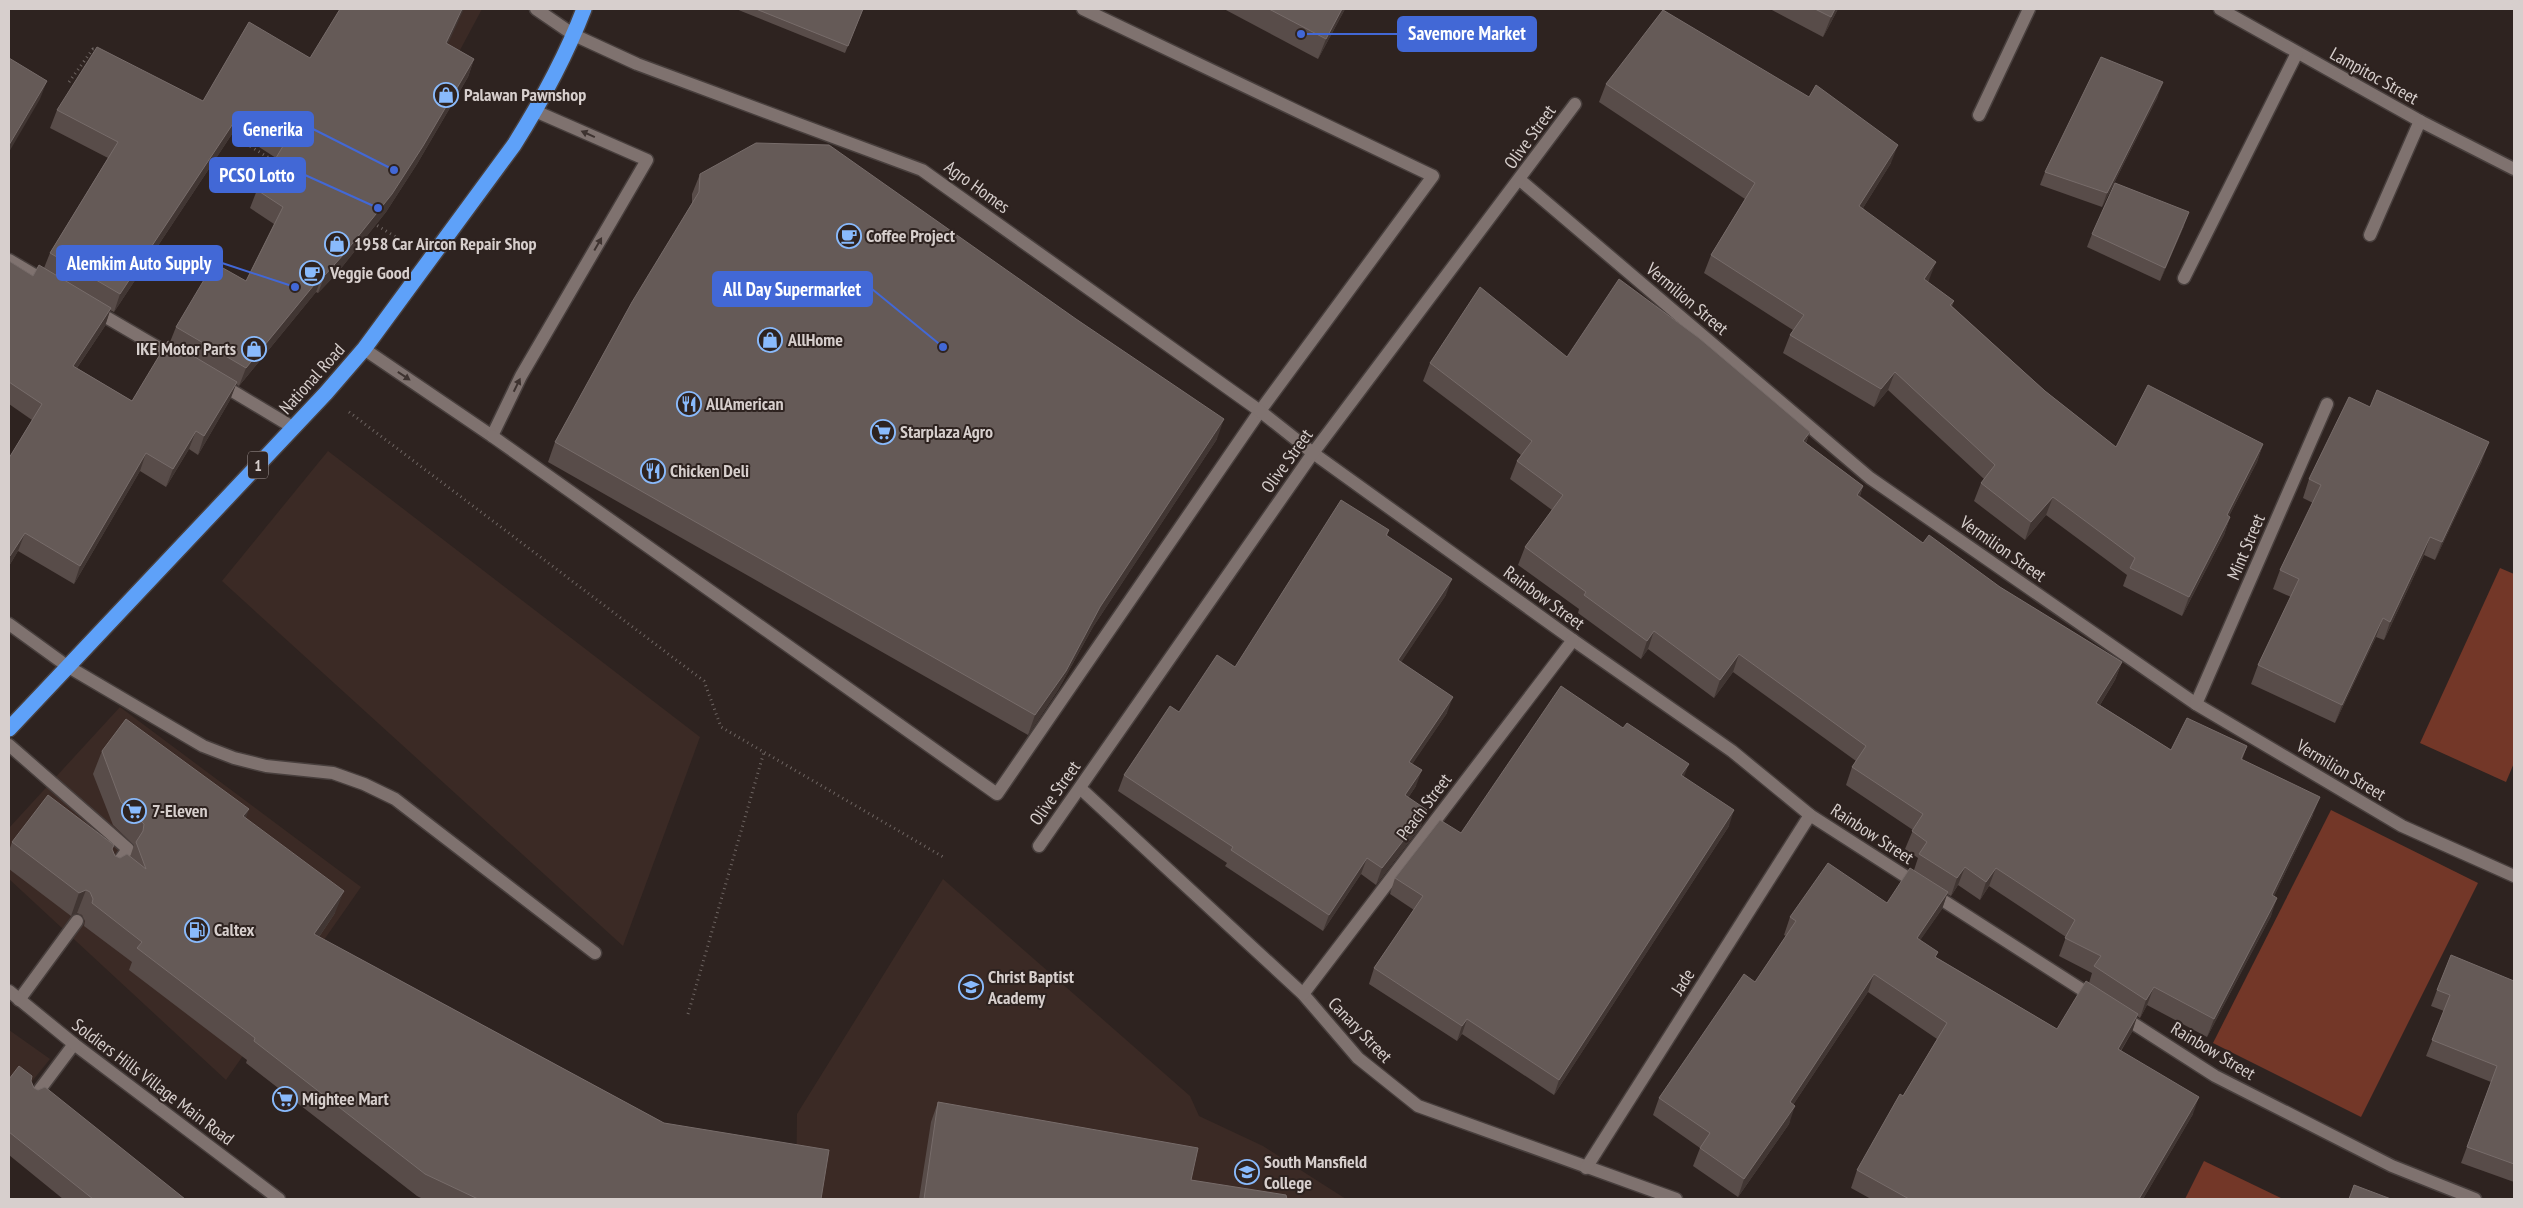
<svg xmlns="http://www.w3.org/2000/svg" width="2523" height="1208" font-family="'PT Sans Narrow',sans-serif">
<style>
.built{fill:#3b2a25}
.green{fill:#733728}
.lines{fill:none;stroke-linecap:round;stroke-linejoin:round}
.lane-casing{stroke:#483f3d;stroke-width:15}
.street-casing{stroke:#483f3d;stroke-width:15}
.secondary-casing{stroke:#483f3d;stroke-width:15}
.highway-casing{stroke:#483f3d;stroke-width:18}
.path{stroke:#6e6562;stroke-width:3;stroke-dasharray:1 4;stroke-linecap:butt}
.lane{stroke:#7f726f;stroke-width:12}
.street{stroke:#7f726f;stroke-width:12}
.secondary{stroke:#7f726f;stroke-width:12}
.highway{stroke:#5ea1f9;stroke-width:15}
.wall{fill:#584c49;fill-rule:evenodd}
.shaded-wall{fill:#413633}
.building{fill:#655a57;stroke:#776c6a}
.oneway{fill:#3e3330}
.labels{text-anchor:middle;stroke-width:4;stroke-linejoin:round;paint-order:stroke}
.shield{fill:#2e2320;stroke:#a49b99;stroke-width:1}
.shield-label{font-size:16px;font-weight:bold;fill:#d7cfcd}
.street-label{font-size:18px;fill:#d7cfcd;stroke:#2e2320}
.poi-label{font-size:18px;font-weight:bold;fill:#d7cfcd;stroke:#2e2320;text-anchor:start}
.leader{fill:none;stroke:#4268d6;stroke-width:2}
.callout-dot{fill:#4268d6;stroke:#2e2320;stroke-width:2}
.callout{fill:#4268d6;stroke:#4268d6;stroke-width:2}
.callout-label{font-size:19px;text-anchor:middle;font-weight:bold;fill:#fff}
</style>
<rect width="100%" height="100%" fill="#2e2320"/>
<g class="built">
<polygon points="357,9 482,9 452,65"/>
<polygon points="328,451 700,737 623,946 222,581"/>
<polygon points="120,707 361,887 226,1080 9,879 9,828"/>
<polygon points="943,879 1190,1096 1199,1116 1263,1146 1346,1199 796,1199 797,1114"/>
<polygon points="9,1030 50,1059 9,1110"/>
</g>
<g class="green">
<polygon points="2500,568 2514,574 2514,763 2506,782 2420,743"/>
<polygon points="2331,810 2478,883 2361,1117 2213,1043"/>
<polygon points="2204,1161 2283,1199 2185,1199"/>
</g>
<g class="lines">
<defs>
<g id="lane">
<polyline points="536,9 574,35"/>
<polyline points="364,349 492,436 521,376 647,160 535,111"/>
<polyline points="492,436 997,794 1260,411 1433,176 1083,9"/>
<polyline points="9,624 67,666 203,746 234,758 266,766 333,773 364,784 395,799 595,953"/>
<polyline points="9,745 128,849 113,870"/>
<polyline points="19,1000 77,921"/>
<polyline points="32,1100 74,1044"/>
</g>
<g id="street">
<polyline points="2220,9 2420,121 2514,169"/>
<polyline points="574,35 637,64 922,170 1260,411 1313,453 1573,640 1732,751 1810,815 2095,998"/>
<polyline points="1979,115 2029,9"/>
<polyline points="1520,180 1870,478 2196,704 2402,826 2514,876"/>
<polyline points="2370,235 2420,121"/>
<polyline points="9,260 48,283"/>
<polyline points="2184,278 2297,53"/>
<polyline points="94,310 176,358"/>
<polyline points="219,383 294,428"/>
<polyline points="2196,704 2327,404"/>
<polyline points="1080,788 1303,994 1358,1058 1418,1106 1676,1199"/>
<polyline points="1039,846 1313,453 1575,104"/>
<polyline points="1303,994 1573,640"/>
<polyline points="2120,1015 2215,1076 2392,1166 2475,1199"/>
<polyline points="1586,1168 1810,815"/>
</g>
<polyline id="secondary" points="9,991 74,1044 279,1199"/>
<path id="highway" d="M9 729 326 393 364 349 514 145C541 102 566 56 584 9"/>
</defs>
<use href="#lane" class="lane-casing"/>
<use href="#street" class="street-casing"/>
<use href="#secondary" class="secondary-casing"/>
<use href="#highway" class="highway-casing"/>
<g class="path">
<polyline points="69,82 93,49 98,52"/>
<polyline points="229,133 277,163"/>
<polyline points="373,223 404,242"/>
<polyline points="349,412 704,681 721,727 945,858"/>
<polyline points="688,1014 764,752"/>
</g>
<use href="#lane" class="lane"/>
<use href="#street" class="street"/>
<use href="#secondary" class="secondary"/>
<use href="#highway" class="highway"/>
</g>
<g class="wall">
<polygon points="736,9 863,9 845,53"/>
<polygon points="1224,9 1345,9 1318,59"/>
<polygon points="1770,9 1838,9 1823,37"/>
<path d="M448 44 474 59 468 77 417 164 386 212 338 272 318 293 316 292 239 386 236 384 230 400 198 455 189 449 166 487 140 471 74 584 18 551 9 566V458L32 420 9 404V261L33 276 44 268 50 253 108 158 50 128 57 110 203 101 310 58ZM234 131 276 158 257 190 250 208 274 224 246 281 176 327 170 342 132 401 77 368 105 326 110 310 114 312Z"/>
<polygon points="1606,84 1891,163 1863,208 1929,280 1928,282 1954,301 1952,306 2045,391 2116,447 2263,444 2257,462 2229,516 2230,517 2224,535 2182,616 2123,586 2127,575 2046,515 2025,540 1974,501 1981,483 1984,479 1888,390 1874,407 1783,353 1790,335 1793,330 1704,273 1711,255 1745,199 1599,102"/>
<polygon points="2158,96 2102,207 2040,185 2045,172"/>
<polygon points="700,174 1217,439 1093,627 1058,690 1028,735 548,462 555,442 692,203 692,194"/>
<polygon points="2184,226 2160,281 2087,247 2092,234"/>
<path d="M1567 357 1810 432 1806 443 1863 486 1860 496 1923 543 2000 587 2122 662 2115 680 2100 705 2171 750 2247 746 2242 760 2313 815 2274 896 2271 916 2207 1037 2147 1005 2140 1018 2137 1016 2132 1032 2121 1051 2193 1114 2143 1199H1871L1851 1188 1857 1170 1903 1096 1937 1039 1868 992 1793 1105 1789 1124 1738 1197 1693 1166 1700 1148 1653 1115 1659 1098 1755 982 1786 936 1784 935 1790 917 1887 903 1914 870 1918 858 1905 849 1913 830 1846 785 1852 767 1856 761 1733 672 1714 698 1648 649 1641 659 1578 613 1579 609 1518 565 1525 547 1552 510 1510 479 1517 461 1521 455 1423 381 1430 363ZM1958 885 1980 900 1989 886 2066 937 2059 956 2092 973 2089 983 2057 1029 1936 957 1920 940 1942 909 1947 894 1951 896Z"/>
<polygon points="2482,461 2435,560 2424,555 2384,640 2376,637 2335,723 2251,684 2258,665 2291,597 2273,589 2280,570 2313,503 2303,498 2309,479"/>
<polygon points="1389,530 1387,536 1446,595 1401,662 1447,713 1412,764 1416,786 1408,798 1421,826 1376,885 1361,874 1323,931 1225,866 1227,863 1118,791 1124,775 1235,667"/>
<polygon points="102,751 246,818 335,913 319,937 664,1123 821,1199 423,1199 417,1196 246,1063 247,1060 129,970 132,962 84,926 85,921 82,915 77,913 71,916 9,869 9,851 12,842 112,849 115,856 120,858 130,857 134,845 113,825 93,774"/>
<polygon points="1684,777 1729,826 1554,1095 1462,1034 1457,1041 1369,984 1374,968 1414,910 1390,894 1395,878 1461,833"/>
<polygon points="2514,981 2514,1182 2461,1163 2491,1082 2426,1056 2444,1011 2431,1006 2437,990"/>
<polygon points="9,1079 31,1081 34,1088 185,1199 63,1199 9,1155"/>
<polygon points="938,1102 1191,1180 1287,1199 919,1199 931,1122"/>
</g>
<g class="shaded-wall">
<polygon points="462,9 464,9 440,61 446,43"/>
<polygon points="1342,9 1345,9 1318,59 1326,39"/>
<polygon points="1835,9 1838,9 1823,37 1831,17"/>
<polygon points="474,59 468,77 417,164 386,212 338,272 318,293 325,275"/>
<polygon points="47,81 40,99 9,152 9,145"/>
<polygon points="2163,82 2158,96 2102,207 2107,193"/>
<polygon points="240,113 234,131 114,312 120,294"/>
<polygon points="1898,145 1891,163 1853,224 1859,206"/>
<polygon points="2189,212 2184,226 2160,281 2165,268"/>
<polygon points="1936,262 1929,280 1917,297 1924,279"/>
<polygon points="323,274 316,292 239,386 246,368"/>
<polygon points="111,308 105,326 66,384 73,366"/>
<polygon points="1895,372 1888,390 1874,407 1881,389"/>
<polygon points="237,382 230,400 198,455 204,436"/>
<polygon points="1224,419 1217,439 1093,627 1058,690 1028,735 1035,715 1100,607"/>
<polygon points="196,431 189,449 166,487 173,469"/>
<polygon points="1810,432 1803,450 1803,441"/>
<polygon points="2489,442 2482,461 2435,560 2442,542"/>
<polygon points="2263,444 2257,462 2220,533 2227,515"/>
<polygon points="146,453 140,471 74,584 80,566"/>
<polygon points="1863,486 1857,504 1857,495"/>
<polygon points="2053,497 2046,515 2025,540 2031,522"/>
<polygon points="2230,517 2224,535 2182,616 2189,597"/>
<polygon points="25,533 18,551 9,566 9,559 10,556"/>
<polygon points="2430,537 2424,555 2384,640 2390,622"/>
<polygon points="1452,579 1446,595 1392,676 1398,660"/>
<polygon points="2383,618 2376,637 2335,723 2342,705"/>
<polygon points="1654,631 1648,649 1641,659 1647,641"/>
<polygon points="1739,654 1733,672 1714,698 1720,680"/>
<polygon points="2122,662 2115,680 2090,721 2096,703"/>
<polygon points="1453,697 1447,713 1403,778 1409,762"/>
<polygon points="1689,764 1683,779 1681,775"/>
<polygon points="1422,770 1416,786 1399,811 1405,795"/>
<polygon points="2320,797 2313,815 2266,913 2272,895"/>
<polygon points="249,809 241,832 243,816"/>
<polygon points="1427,810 1421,826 1376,885 1382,868"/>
<polygon points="1734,810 1729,826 1554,1095 1559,1080"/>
<polygon points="1367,858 1361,874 1323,931 1329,915"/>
<polygon points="1965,867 1958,885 1951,896 1957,878"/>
<polygon points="1996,868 1989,886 1980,900 1986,882"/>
<polygon points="86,890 77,913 71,916 79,893"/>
<polygon points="344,891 335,913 306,956 314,934"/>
<polygon points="1948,892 1942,909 1910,955 1917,938"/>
<polygon points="2277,898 2271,916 2207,1037 2214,1019"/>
<polygon points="1874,974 1868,992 1783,1120 1790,1102"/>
<polygon points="2154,987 2147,1005 2140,1018 2146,1000"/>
<polygon points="2138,1014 2132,1032 2111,1066 2118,1049"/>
<polygon points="1467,1019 1462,1034 1457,1041 1462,1026"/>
<polygon points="2199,1097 2193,1114 2143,1199 2139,1199"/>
<polygon points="1795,1106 1789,1124 1738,1197 1744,1179"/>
</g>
<g class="building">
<polygon points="340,9 462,9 446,43 474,59 423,146 392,194 344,254 325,275 323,274 246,368 176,327 214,263 246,281 283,207 257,190 286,141 240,113 120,294 50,253 118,142 57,110 97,47 203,101 249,22 310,58"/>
<polygon points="756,9 863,9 848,46"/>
<polygon points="1269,9 1342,9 1326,39"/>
<polygon points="1815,9 1835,9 1831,17"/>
<polygon points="1663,10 1809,97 1816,85 1898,145 1859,206 1936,262 1924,279 1954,301 1950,305 2045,391 2116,447 2148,385 2263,444 2227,515 2230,517 2189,597 2130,568 2135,558 2053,497 2031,522 1981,483 1995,465 1895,372 1881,389 1790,335 1804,315 1711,255 1755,183 1606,84"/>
<polygon points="2101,57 2163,82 2107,193 2045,172"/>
<polygon points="9,58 47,81 9,145"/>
<polygon points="756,143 829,145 1076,319 1224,419 1100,607 1066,671 1035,715 555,442 632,302 699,192 700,174"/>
<polygon points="2115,183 2189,212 2165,268 2092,234"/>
<polygon points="9,261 33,276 39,265 111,308 73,366 132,401 168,341 237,382 204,436 196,431 173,469 146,453 80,566 25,533 10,556 9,555 9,458 42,404 9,382"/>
<polygon points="1619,279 1699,338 1810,432 1803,441 1863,486 1857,495 1923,543 1929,535 2000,587 2122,662 2096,703 2171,750 2187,718 2247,746 2241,759 2320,797 2272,895 2277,898 2214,1019 2154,987 2146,1000 2094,966 2101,956 2065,938 2075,920 1996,868 1986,882 1965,867 1957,878 1919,854 1927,842 1912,831 1923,814 1852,767 1866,746 1739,654 1720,680 1654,631 1647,641 1584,595 1586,592 1525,547 1563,495 1517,461 1532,441 1430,363 1480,287 1567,357"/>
<polygon points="2377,390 2489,442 2442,542 2430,537 2390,622 2383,618 2342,705 2258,665 2299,579 2280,570 2321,485 2309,479 2349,397 2370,407"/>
<polygon points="1341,500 1389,530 1386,535 1452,579 1398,660 1453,697 1409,762 1422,770 1405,795 1427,810 1382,868 1367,858 1329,915 1231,850 1233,847 1124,775 1170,706 1179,712 1217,655 1235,667"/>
<polygon points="1561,686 1623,728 1627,723 1689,764 1681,775 1734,810 1559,1080 1467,1019 1462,1026 1374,968 1423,896 1395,878 1440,820 1461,833"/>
<polygon points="126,719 249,809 243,816 344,891 314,934 664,1123 829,1150 821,1199 478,1199 425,1174 254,1041 255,1038 137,948 142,942 92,903 93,899 90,892 86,890 79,893 12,842 48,795 114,845 112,849 115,856 120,858 127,854 146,869 136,842 143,831 144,824 121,802 102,751"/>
<polygon points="1828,863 1887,903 1910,868 1948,892 1917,938 1938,952 1935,957 2057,1029 2086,981 2138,1014 2118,1049 2199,1097 2139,1199 1909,1199 1857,1170 1900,1094 1903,1096 1947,1023 1874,974 1790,1102 1795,1106 1744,1179 1700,1148 1710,1133 1659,1098 1744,974 1755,982 1796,921 1790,917"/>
<polygon points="2451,955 2514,981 2514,1164 2467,1147 2497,1066 2432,1040 2450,995 2437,990"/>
<polygon points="19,1066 32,1076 31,1081 34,1088 38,1090 45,1087 185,1199 93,1199 9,1132 9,1079"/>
<polygon points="938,1102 1198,1148 1191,1180 1286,1195 1287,1199 924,1199"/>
<polygon points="2354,1185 2391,1199 2349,1199"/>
</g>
<defs><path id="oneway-solid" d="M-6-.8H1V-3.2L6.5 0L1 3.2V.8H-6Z" transform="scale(1.25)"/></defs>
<g class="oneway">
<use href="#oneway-solid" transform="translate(588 134) rotate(-156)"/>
<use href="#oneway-solid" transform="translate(598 244) rotate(-60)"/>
<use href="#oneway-solid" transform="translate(404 376) rotate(34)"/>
<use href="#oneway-solid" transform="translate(517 385) rotate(-64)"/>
</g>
<defs>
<symbol id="shop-ring" viewBox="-11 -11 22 22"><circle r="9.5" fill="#2e2320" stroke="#89bafc" stroke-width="1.5"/><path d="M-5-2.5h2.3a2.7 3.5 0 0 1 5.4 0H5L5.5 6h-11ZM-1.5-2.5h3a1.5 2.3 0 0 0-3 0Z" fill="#89bafc"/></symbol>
<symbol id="cafe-ring" viewBox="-11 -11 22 22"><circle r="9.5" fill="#2e2320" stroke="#89bafc" stroke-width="1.5"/><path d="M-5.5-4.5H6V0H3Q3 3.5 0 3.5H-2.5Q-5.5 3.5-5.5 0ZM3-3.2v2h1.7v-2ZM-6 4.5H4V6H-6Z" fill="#89bafc"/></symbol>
<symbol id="restaurant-ring" viewBox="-11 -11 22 22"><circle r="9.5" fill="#2e2320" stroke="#89bafc" stroke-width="1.5"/><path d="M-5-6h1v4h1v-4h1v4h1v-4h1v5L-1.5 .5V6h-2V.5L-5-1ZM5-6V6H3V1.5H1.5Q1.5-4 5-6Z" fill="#89bafc"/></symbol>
<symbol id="supermarket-ring" viewBox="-11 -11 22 22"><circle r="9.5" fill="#2e2320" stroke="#89bafc" stroke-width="1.5"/><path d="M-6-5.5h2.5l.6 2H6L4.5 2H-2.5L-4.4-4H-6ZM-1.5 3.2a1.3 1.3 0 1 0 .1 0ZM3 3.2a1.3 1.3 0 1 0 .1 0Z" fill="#89bafc"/></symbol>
<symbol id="fuel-ring" viewBox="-11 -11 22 22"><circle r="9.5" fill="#2e2320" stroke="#89bafc" stroke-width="1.5"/><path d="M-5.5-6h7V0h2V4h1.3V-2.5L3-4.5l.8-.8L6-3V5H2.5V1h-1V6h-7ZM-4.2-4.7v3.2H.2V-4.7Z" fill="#89bafc"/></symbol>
<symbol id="school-ring" viewBox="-11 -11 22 22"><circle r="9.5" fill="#2e2320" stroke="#89bafc" stroke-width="1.5"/><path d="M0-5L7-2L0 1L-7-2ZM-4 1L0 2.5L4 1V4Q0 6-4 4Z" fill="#89bafc"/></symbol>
<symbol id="university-ring" viewBox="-11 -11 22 22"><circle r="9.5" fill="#2e2320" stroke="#89bafc" stroke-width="1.5"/><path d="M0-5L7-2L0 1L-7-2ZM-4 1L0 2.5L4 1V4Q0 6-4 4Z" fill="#89bafc"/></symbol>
</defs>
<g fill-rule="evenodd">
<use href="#shop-ring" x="432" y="81" width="28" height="28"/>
<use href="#cafe-ring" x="835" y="222" width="28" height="28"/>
<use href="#shop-ring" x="323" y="230" width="28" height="28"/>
<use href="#cafe-ring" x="298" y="259" width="28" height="28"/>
<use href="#shop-ring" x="756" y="326" width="28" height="28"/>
<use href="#shop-ring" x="240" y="335" width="28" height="28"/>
<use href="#restaurant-ring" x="675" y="390" width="28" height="28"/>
<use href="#supermarket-ring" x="869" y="418" width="28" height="28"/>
<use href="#restaurant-ring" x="639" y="457" width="28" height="28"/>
<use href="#supermarket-ring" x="120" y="797" width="28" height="28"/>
<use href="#fuel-ring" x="183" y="916" width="28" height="28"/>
<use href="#school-ring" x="957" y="973" width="28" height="28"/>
<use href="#supermarket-ring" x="271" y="1085" width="28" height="28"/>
<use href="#university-ring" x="1233" y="1158" width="28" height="28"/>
</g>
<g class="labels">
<rect class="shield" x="248" y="451.5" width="20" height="27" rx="4"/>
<g class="shield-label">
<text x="258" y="471">1</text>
</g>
<g class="street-label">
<text transform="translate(2374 76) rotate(29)" y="6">Lampitoc Street</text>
<text transform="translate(1530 137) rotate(-54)" y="6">Olive Street</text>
<text transform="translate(977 187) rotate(36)" y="6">Agro Homes</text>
<text transform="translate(1687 299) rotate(40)" y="6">Vermilion Street</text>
<text transform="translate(312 379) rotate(-48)" y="6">National Road</text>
<text transform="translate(1287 461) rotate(-54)" y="6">Olive Street</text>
<text transform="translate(2246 547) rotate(-67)" y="6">Mint Street</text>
<text transform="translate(2003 549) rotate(35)" y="6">Vermilion Street</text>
<text transform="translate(1544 598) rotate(36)" y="6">Rainbow Street</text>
<text transform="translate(2341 770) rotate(31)" y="6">Vermilion Street</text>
<text transform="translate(1055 793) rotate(-55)" y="6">Olive Street</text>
<text transform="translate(1424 807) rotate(-53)" y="6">Peach Street</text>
<text transform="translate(1872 834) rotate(33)" y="6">Rainbow Street</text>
<text transform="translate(1683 982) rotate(-58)" y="6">Jade</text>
<text transform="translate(1360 1030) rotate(46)" y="6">Canary Street</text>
<text transform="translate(2213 1051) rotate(31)" y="6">Rainbow Street</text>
<text transform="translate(153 1082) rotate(37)" y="6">Soldiers Hills Village Main Road</text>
</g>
<g class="poi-label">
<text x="464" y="101">Palawan Pawnshop</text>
<text x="866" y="242">Coffee Project</text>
<text x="354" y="250">1958 Car Aircon Repair Shop</text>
<text x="330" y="279">Veggie Good</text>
<text x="788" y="346">AllHome</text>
<text x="236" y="355" text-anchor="end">IKE Motor Parts</text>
<text x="706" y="410">AllAmerican</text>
<text x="900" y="438">Starplaza Agro</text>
<text x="670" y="477">Chicken Deli</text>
<text x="152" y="817">7-Eleven</text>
<text x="214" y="936">Caltex</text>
<text x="988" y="983">Christ Baptist<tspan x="988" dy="21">Academy</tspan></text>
<text x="302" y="1105">Mightee Mart</text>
<text x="1264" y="1168">South Mansfield<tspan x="1264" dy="21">College</tspan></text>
</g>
</g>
<path class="leader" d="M1301 34L1398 34M394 170L313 129M378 208L305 175M295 287L222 263M943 347L872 289"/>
<g class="callout-dot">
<circle cx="1301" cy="34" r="5"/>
<circle cx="394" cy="170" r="5"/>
<circle cx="378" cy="208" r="5"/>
<circle cx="295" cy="287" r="5"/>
<circle cx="943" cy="347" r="5"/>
</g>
<g class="callout">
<rect x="1398" y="17" width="138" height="34" rx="5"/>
<rect x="233" y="112" width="80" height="34" rx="5"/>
<rect x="210" y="158" width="95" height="34" rx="5"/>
<rect x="57" y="246" width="165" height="34" rx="5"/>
<rect x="713" y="272" width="159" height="34" rx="5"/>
</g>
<g class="callout-label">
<text x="1467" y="40">Savemore Market</text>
<text x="273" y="136">Generika</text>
<text x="257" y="182">PCSO Lotto</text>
<text x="139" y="270">Alemkim Auto Supply</text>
<text x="792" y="296">All Day Supermarket</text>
</g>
<rect width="2523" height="1208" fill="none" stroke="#d7cfcd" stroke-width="20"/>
</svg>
